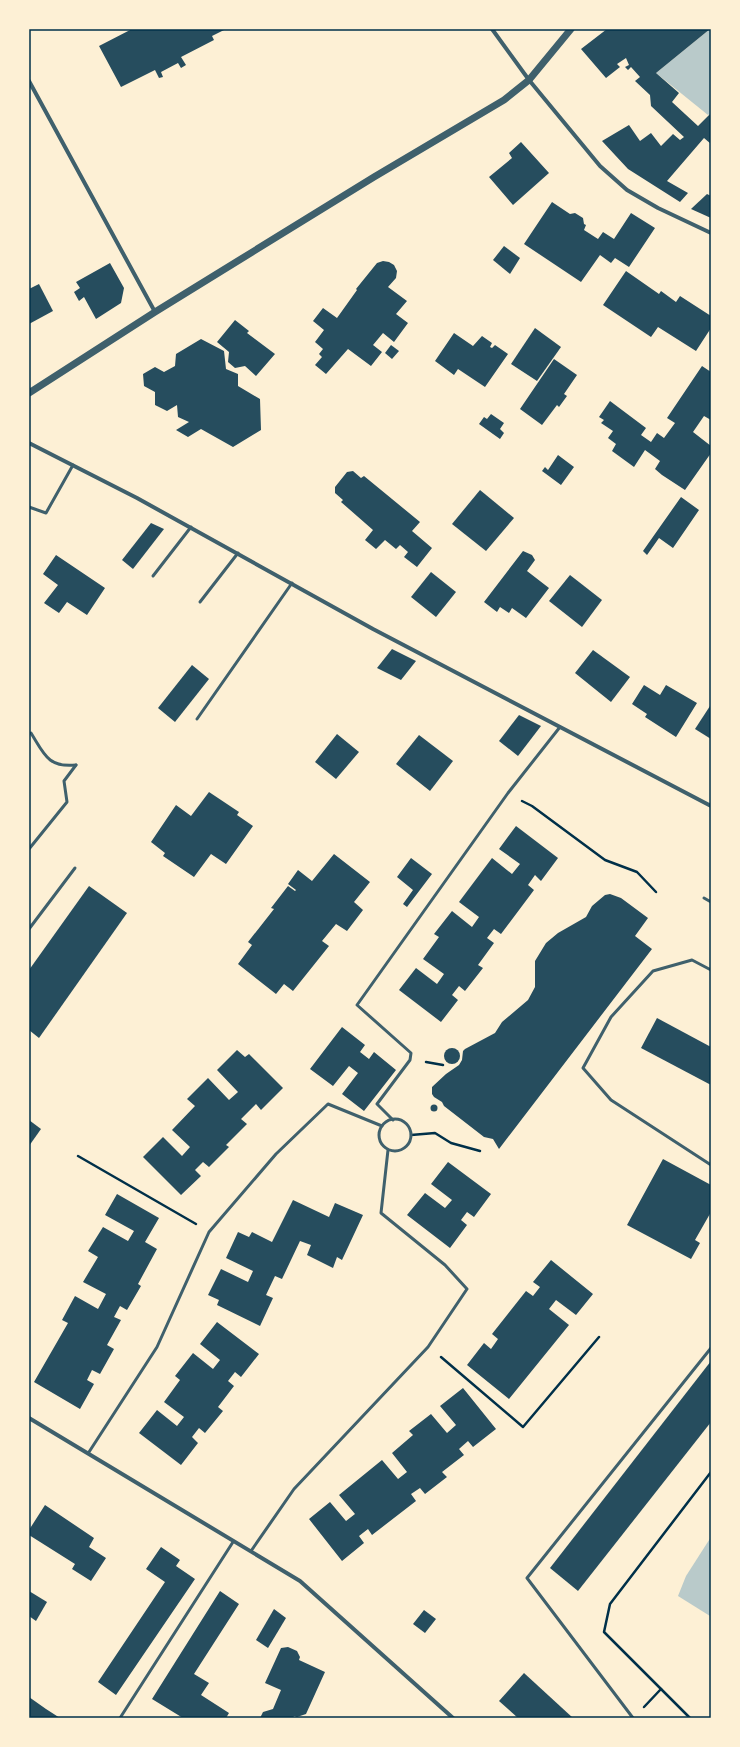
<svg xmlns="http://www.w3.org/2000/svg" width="740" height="1747" font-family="'Public Sans',sans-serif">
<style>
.green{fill:#b9caca}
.building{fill:#264d5e}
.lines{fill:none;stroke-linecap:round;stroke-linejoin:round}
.path{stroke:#003049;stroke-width:2.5}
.service{stroke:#3f606c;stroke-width:3}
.minor{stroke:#3f606c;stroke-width:4}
.tertiary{stroke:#3f606c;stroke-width:7}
.neatline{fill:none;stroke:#003049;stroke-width:1.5}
</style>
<rect width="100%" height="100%" fill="#fdf0d5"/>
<g class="green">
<polygon points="710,29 711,29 711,113 708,115 656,73"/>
<polygon points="711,1537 711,1615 710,1616 678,1596 686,1576"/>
</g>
<g class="building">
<polygon points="132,29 226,29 212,36 214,40 181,57 186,65 181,68 178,63 161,72 163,77 159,78 155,70 121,87 99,46"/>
<polygon points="607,29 710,29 656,73 679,93 672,102 698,126 711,113 711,144 704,138 667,181 688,193 680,202 628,169 602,141 629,125 640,141 651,133 661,146 673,134 680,140 684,137 651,106 650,95 635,81 640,77 631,67 628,70 625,67 629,65 626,58 617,64 620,67 606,78 581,49"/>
<polygon points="521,142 549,173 513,205 489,177 512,158 509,153"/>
<polygon points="707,194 711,196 711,218 691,209"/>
<polygon points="552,202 570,214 575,213 583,218 584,224 586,225 584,230 598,239 603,232 614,239 631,213 655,228 629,267 615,258 611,263 600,255 581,282 524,244"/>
<polygon points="504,246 520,258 510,274 493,260"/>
<polygon points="383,261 389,262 394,265 397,271 396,278 388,287 407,301 396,314 408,323 394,342 383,333 373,345 382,352 371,366 348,349 326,374 315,365 322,357 319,354 323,349 315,342 324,330 313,321 323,308 337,318 357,290 356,289 377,263"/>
<polygon points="110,263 124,288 121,303 96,319 84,297 79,301 74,292 80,288 76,282"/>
<polygon points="626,271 659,294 661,291 676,302 680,296 711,316 711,328 696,351 658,327 651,337 603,305"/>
<polygon points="39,284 53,311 29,324 29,289"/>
<polygon points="235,320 249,331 247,333 275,354 256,376 245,366 235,368 228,362 229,352 217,342"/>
<polygon points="535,328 561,347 537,381 511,364"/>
<polygon points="454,333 473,346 482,336 492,343 490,347 492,348 495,345 508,354 485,387 458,369 454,375 435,361"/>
<polygon points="201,339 224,351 226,369 238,374 238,386 260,399 261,430 233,447 201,429 188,437 176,430 189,422 178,417 177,405 167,411 155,405 155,392 144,386 143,374 155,367 164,372 175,366 176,354"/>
<polygon points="391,345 399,351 392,359 385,353"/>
<polygon points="554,359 577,375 564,394 567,396 559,407 557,405 542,425 520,409"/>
<polygon points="702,366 711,372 711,420 704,416 693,432 711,446 711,453 685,490 662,475 655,469 660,461 645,450 634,467 612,451 616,444 608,438 613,431 601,423 604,420 599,417 610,401 646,428 641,435 651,442 657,433 664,438 675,423 667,418"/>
<polygon points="491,414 504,423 500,429 504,433 500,439 479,424 484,417 487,419"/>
<polygon points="558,455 574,467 561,485 542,471 545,467 548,470"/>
<polygon points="353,471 361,478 364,476 420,522 412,531 432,548 417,567 404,557 408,552 400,545 396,549 385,540 376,549 365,540 373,530 341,502 343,500 335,493 335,487 347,472"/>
<polygon points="480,490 514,518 486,551 452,524"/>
<polygon points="681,497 699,510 673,548 659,538 647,555 643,551"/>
<polygon points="151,523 164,529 133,569 122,560"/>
<polygon points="523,551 532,555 535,560 527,571 549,588 526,618 512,608 509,613 500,607 497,612 484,602"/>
<polygon points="56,555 105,588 87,615 67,602 59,613 44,603 58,585 43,574"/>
<polygon points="431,572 456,592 436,617 411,597"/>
<polygon points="570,575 602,600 582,627 549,601"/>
<polygon points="392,649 416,661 401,680 377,668"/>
<polygon points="593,650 630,677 611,702 575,673"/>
<polygon points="192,665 209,679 175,722 158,708"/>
<polygon points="644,685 660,695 666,685 697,703 676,737 645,717 647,714 632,704"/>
<polygon points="710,706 711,706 711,739 695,729"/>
<polygon points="519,715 541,726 518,756 499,741"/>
<polygon points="337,734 359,752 336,779 315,762"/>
<polygon points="419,735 453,761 430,791 396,764"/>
<polygon points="209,792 239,812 237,815 253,826 226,864 211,854 194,877 163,856 165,853 151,842 176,805 191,816"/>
<polygon points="516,826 558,858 541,881 535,875 528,885 534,890 501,934 494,929 487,938 494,943 478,965 483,968 465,991 459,986 452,995 458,1000 441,1022 399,990 416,968 437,984 444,974 423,959 439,937 434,934 452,911 472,927 479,917 459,902 492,858 512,874 520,864 499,849"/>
<polygon points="334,854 370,882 354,902 363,910 347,931 336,924 322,941 329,946 293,991 284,984 276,994 238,964 252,945 248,942 274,909 271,908 288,886 295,891 296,890 288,884 298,870 312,881"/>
<polygon points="411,858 432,874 407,907 403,904 413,890 397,877"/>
<polygon points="89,886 127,913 39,1038 29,1030 29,970"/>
<polygon points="610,894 621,898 648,918 635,936 652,949 499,1149 493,1139 484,1137 444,1106 442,1102 434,1097 432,1094 432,1087 446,1074 459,1065 462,1060 463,1051 465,1049 495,1033 502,1022 528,1000 535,987 535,961 546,943 558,933 586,917 592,906 605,895"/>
<polygon points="657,1018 711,1047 711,1085 641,1048"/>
<polygon points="342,1027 365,1045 360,1052 369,1059 374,1052 396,1070 364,1111 342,1094 358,1073 349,1066 333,1086 310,1069"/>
<circle cx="452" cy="1056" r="8"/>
<polygon points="237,1050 245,1057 249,1054 283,1088 261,1110 256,1104 241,1119 247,1124 226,1145 229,1147 209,1167 203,1162 195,1170 201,1176 181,1195 143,1157 163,1137 182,1156 190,1147 172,1130 195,1106 187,1099 208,1078 229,1100 238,1092 217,1070"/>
<circle cx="434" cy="1108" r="3.5"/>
<polygon points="29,1120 41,1129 29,1146"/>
<polygon points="663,1159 711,1185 711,1212 695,1240 700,1243 691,1259 627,1225"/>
<polygon points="448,1162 491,1194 474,1217 467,1212 461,1220 467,1225 450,1248 407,1215 425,1193 445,1208 452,1200 431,1184"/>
<polygon points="117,1194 159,1218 145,1242 157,1249 138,1284 141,1286 127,1310 120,1306 114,1317 121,1320 107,1345 114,1349 100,1374 92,1370 87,1380 94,1384 80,1409 34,1382 68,1323 62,1320 75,1296 98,1309 106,1294 83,1282 98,1257 88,1251 103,1227 128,1241 134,1231 105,1215"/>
<polygon points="293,1200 329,1217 335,1203 363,1215 342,1260 337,1257 333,1268 307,1255 311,1245 300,1241 282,1279 275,1276 266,1295 273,1298 260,1326 217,1305 219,1300 208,1295 221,1269 248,1282 253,1271 226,1258 238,1232 249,1237 252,1232 272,1242"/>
<polygon points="551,1260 593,1294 576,1315 556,1300 549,1309 569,1325 509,1399 467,1365 484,1343 491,1349 498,1339 492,1334 526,1291 533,1296 540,1287 533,1282"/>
<polygon points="217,1322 259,1354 241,1377 235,1372 228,1381 234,1386 218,1407 223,1411 205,1433 199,1428 192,1437 198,1443 181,1465 139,1433 157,1410 177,1426 184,1417 164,1402 180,1380 175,1376 193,1353 213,1369 220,1360 200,1344"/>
<polygon points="711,1361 711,1422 578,1591 550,1568"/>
<polygon points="463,1388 496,1429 473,1447 468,1441 459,1449 464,1455 442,1472 447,1477 425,1494 420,1488 411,1494 416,1501 372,1535 368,1529 359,1536 364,1543 342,1561 309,1519 330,1502 346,1521 355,1514 339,1495 382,1460 398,1479 407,1472 392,1453 413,1435 409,1431 431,1414 447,1433 456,1425 440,1406"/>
<polygon points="45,1505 94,1538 89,1547 106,1558 91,1581 72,1569 75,1564 29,1535 29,1530"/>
<polygon points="161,1547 180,1560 176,1566 195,1579 116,1695 98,1682 165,1582 146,1569"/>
<polygon points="29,1591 47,1602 36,1621 29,1616"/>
<polygon points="220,1591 239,1604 194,1674 209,1683 201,1695 229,1713 226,1718 183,1718 152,1699"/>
<polygon points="274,1609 286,1618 268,1648 256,1640"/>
<polygon points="424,1610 436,1619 425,1633 413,1624"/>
<polygon points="288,1647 297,1651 300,1657 299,1660 325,1672 306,1714 297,1717 294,1716 293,1718 260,1718 263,1712 273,1709 281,1690 265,1683 281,1648"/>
<polygon points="524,1673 573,1718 518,1718 499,1701"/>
<polygon points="29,1697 46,1709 60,1718 29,1718"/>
</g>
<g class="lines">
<g class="path">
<polyline points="522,801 532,806 605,860 637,872 656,892"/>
<polyline points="426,1062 443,1065"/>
<polyline points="411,1135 435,1133 451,1143 480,1151"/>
<polyline points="78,1156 196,1224"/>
<polyline points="441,1357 523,1427 599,1337"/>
<polyline points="644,1707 661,1689"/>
<polyline points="690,1718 604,1632 610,1604 711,1472"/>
</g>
<g class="service">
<polyline points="29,507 46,513 73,465"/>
<polyline points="153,576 191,527"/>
<polyline points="200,602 238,553"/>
<polyline points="197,719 292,583"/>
<path d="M31 733C44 754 48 768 76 765"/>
<polyline points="29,849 67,802 64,781 76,765"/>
<polyline points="704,898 711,902"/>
<polyline points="29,929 75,868"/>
<polyline points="711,970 692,960 653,971 611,1017 583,1068 611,1100 711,1165"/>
<circle cx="395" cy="1135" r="16"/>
<polyline points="393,1120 377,1104 410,1060 411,1053 357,1005 508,793 560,727"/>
<polyline points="89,1452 157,1347 209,1232 276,1154 328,1104 382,1126"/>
<polyline points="251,1551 294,1489 428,1347 467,1289 445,1265 381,1213 388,1150"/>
<polyline points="120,1718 233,1542"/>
<polyline points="633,1718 527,1578 711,1348"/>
</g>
<g class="minor">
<polyline points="492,29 529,80 600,166 627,190 658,208 711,233"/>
<polyline points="29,81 155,312"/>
<polyline points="29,443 137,498 373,629 711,806"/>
<polyline points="29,1418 300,1581 453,1718"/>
</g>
<polyline class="tertiary" points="29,393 155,312 374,177 504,100 529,80 571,29"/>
</g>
<rect width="740" height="1747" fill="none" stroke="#fdf0d5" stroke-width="60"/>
<rect x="30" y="30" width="680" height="1687" class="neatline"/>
</svg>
